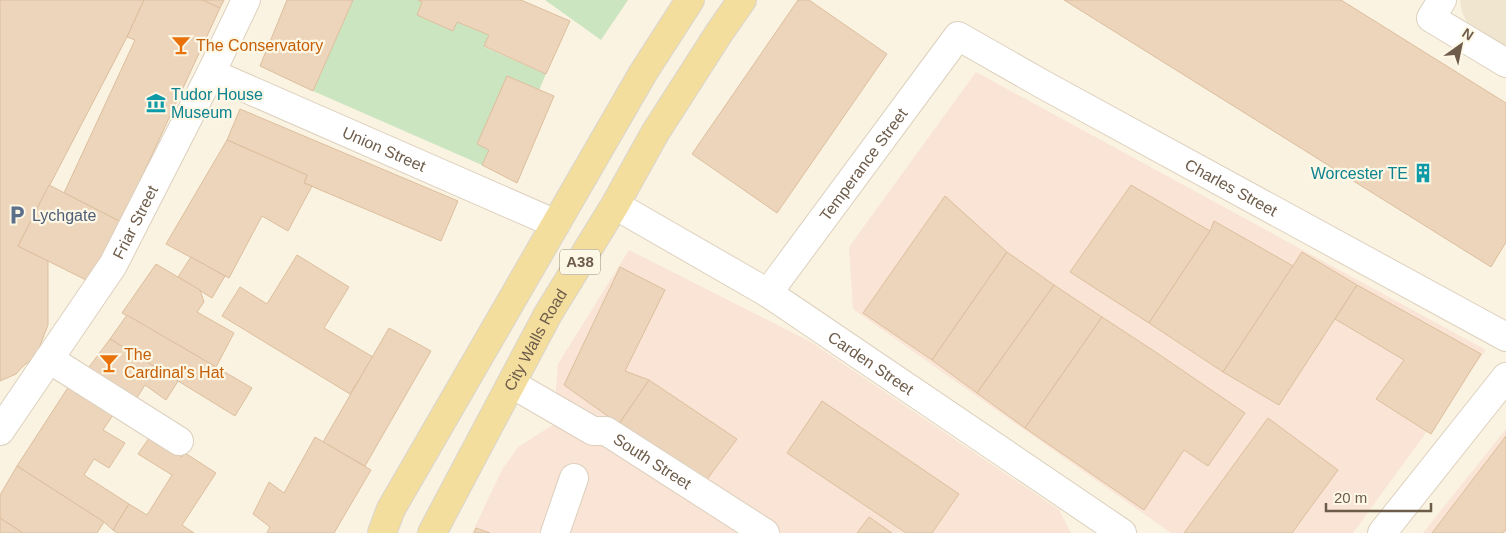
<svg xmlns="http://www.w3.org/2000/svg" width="1506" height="533" font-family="Arial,sans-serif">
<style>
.residential{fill:#f0e6d0}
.commercial{fill:#f9e4d5}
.green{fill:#cbe5c1}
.building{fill:#ecd5bb;stroke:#ddbe9d}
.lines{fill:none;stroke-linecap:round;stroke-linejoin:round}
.minor-casing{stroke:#ddd0be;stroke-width:30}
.major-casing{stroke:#d9d5d0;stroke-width:30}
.minor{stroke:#fff;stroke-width:28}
.major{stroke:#f3de9e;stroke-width:28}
.labels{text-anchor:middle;stroke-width:4.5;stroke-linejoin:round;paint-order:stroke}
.shield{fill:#fdf7e6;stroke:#998a79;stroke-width:1}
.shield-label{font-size:15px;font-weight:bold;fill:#6e5c4a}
.food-label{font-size:16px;fill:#c56008;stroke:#fdf7e6;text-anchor:start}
.culture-label{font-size:16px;fill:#0d838f;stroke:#fdf7e6;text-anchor:start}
.street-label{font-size:16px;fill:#6e5c4a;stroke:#fdf7e6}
.service-label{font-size:16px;fill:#4e5e75;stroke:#fdf7e6;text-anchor:start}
</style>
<rect width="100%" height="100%" fill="#faf3e1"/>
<polygon class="residential" points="1460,0 1506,0 1506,51 1470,29 1462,12"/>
<g class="commercial">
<polygon points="976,72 1486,350 1353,533 1171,533 853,309 849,247"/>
<polygon points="629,250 811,342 1059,510 1071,533 472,533 502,470 518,447 553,425 558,364"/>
<polygon points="1506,429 1506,533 1423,533"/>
</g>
<g class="green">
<polygon points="353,0 418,0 422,2 417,15 453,31 457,22 489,35 484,47 546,74 539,90 489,150 482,165 313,91"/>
<polygon points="545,0 628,0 601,40"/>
</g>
<g class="building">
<polygon points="0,0 144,0 127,37 18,246 48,261 48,325 36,356 22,367 16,374 0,381"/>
<polygon points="144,0 203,0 220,8 121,222 64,193 135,40 127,37"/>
<polygon points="203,0 224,0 220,8"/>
<polygon points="287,0 353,0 313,91 260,66"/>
<polygon points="418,0 521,0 570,21 546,74 484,46 489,35 457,22 453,31 417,15 422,2"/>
<polygon points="798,0 809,0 887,54 777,213 692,154"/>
<polygon points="1064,0 1341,0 1506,103 1506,242 1491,267"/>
<polygon points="507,76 554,96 517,183 482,165 489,150 477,144"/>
<polygon points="240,109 458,201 441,241 304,183 307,175 227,140"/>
<polygon points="227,140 307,175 304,183 312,186 288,231 262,216 229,278 166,244"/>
<polygon points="49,185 121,222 90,282 18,246"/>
<polygon points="1131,185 1210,231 1149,323 1070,272"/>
<polygon points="945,196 1007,252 932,360 863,313"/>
<polygon points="1214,221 1293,266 1223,372 1149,323 1210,231"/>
<polygon points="1007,252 1054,285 977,393 932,360"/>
<polygon points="1302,252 1357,285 1279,405 1223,372"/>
<polygon points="297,255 349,287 324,328 373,357 350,394 222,316 240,287 267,304"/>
<polygon points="191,257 225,276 212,298 178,277"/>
<polygon points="156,264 200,290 204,302 197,312 234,333 216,367 122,313"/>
<polygon points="620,267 665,290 625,371 649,380 619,424 564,385"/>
<polygon points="1054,285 1102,317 1025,428 977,393"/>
<polygon points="1357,285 1481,354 1431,434 1376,399 1404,360 1335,319"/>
<polygon points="127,315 252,388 235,416 110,339"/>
<polygon points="1102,317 1157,353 1245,413 1208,466 1184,450 1144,510 1025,428"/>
<polygon points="389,328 431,351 365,466 323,442"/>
<polygon points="110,339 178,381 166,400 145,385 133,404 86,371"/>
<polygon points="649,380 737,439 705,482 619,424"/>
<polygon points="69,386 113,415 103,430 125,443 109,468 94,459 84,475 129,504 113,530 104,522 17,466"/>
<polygon points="822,401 959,494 932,533 906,533 787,453"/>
<polygon points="1268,418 1338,470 1292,533 1184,533"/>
<polygon points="1506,436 1506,529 1503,533 1432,533"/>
<polygon points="315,437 371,470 334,533 267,533 270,527 253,514 269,482 284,493"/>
<polygon points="149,438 182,457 185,453 216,473 182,525 194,533 117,533 113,530 129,504 147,515 172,475 138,454"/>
<polygon points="17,466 104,522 97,533 23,533 0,518 0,495"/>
<polygon points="869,517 892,533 857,533"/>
<polygon points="0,518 23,533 0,533"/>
<polygon points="476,528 490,533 474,533"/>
</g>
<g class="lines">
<defs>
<g id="minor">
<polyline points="1442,0 1431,18 1506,63"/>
<path id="s1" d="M211 73 556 224"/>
<path id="s2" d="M615 205 768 293 1122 533"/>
<path id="s3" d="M768 293 958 36 1044 85 1506 337"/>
<polyline points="49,359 179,441"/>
<path id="s4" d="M512 384 593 431H606L765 533"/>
<path id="s5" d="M0 431 113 265 211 73 246 0"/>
<polyline points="555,533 574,478"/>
<polyline points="1382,533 1506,377"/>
</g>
<g id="major">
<polyline points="382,533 391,509 643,73 690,0"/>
<path id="s6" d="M432 533 548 314 615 205 655 133 719 33 742 0"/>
</g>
</defs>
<use href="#minor" class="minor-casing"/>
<use href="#major" class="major-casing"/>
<use href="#minor" class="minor"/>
<use href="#major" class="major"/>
</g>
<defs>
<symbol id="bar-bare" viewBox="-9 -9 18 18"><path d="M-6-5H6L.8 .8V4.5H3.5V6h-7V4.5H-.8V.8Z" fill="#e8710a" stroke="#fdf7e6" stroke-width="2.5" paint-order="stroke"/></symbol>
<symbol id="museum-bare" viewBox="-9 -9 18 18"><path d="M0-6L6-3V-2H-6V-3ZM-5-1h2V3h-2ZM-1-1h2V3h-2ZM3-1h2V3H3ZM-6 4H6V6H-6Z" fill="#0f9aa8" stroke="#fdf7e6" stroke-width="2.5" paint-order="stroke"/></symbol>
<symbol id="building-bare" viewBox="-9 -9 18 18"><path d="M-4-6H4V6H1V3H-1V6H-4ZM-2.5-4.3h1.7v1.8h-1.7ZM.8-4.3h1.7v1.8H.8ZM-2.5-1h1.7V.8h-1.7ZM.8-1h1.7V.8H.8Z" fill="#0f9aa8" stroke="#fdf7e6" stroke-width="2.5" paint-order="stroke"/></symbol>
<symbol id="parking-bare" viewBox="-9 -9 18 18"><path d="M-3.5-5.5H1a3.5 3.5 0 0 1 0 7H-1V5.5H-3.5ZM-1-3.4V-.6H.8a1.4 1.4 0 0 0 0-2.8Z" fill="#5c6f8a" stroke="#fdf7e6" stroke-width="2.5" paint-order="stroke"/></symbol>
</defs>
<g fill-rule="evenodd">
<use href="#bar-bare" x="167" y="31" width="28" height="28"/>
<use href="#museum-bare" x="142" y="89" width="28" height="28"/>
<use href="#building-bare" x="1409" y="159" width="28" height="28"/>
<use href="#parking-bare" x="3" y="201" width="28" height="28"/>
<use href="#bar-bare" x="95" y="349" width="28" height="28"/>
</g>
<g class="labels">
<rect class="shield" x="560" y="249.5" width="40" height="25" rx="4"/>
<g class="shield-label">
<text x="580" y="267">A38</text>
</g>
<g class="food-label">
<text x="196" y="51">The Conservatory</text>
<text x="124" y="360">The<tspan x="124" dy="18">Cardinal's Hat</tspan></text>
</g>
<g class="culture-label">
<text x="171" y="100">Tudor House<tspan x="171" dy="18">Museum</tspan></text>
<text x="1408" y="179" text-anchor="end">Worcester TE</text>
</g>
<g class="street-label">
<text dy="6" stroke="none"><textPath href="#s1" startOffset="189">Union Street</textPath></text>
<text dy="6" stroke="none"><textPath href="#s3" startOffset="160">Temperance Street</textPath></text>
<text dy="6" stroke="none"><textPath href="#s3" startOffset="632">Charles Street</textPath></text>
<text dy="6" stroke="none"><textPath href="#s5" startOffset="249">Friar Street</textPath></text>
<text dy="6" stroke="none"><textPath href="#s6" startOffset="219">City Walls Road</textPath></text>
<text dy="6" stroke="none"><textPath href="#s2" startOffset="301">Carden Street</textPath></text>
<text dy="6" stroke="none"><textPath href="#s4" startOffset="162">South Street</textPath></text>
</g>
<g class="service-label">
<text x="32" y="221">Lychgate</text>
</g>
</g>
<g transform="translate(1461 45) rotate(33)" stroke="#fdf7e6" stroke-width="4" paint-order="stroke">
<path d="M0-4L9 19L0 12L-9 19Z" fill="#6e5c4a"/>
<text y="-8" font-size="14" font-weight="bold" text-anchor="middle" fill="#6e5c4a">N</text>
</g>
<path d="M1326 503v8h105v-8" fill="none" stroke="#6e5c4a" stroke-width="2.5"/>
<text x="1334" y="503" font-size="15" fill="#6e5c4a" stroke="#fdf7e6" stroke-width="4" paint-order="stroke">20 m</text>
</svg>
